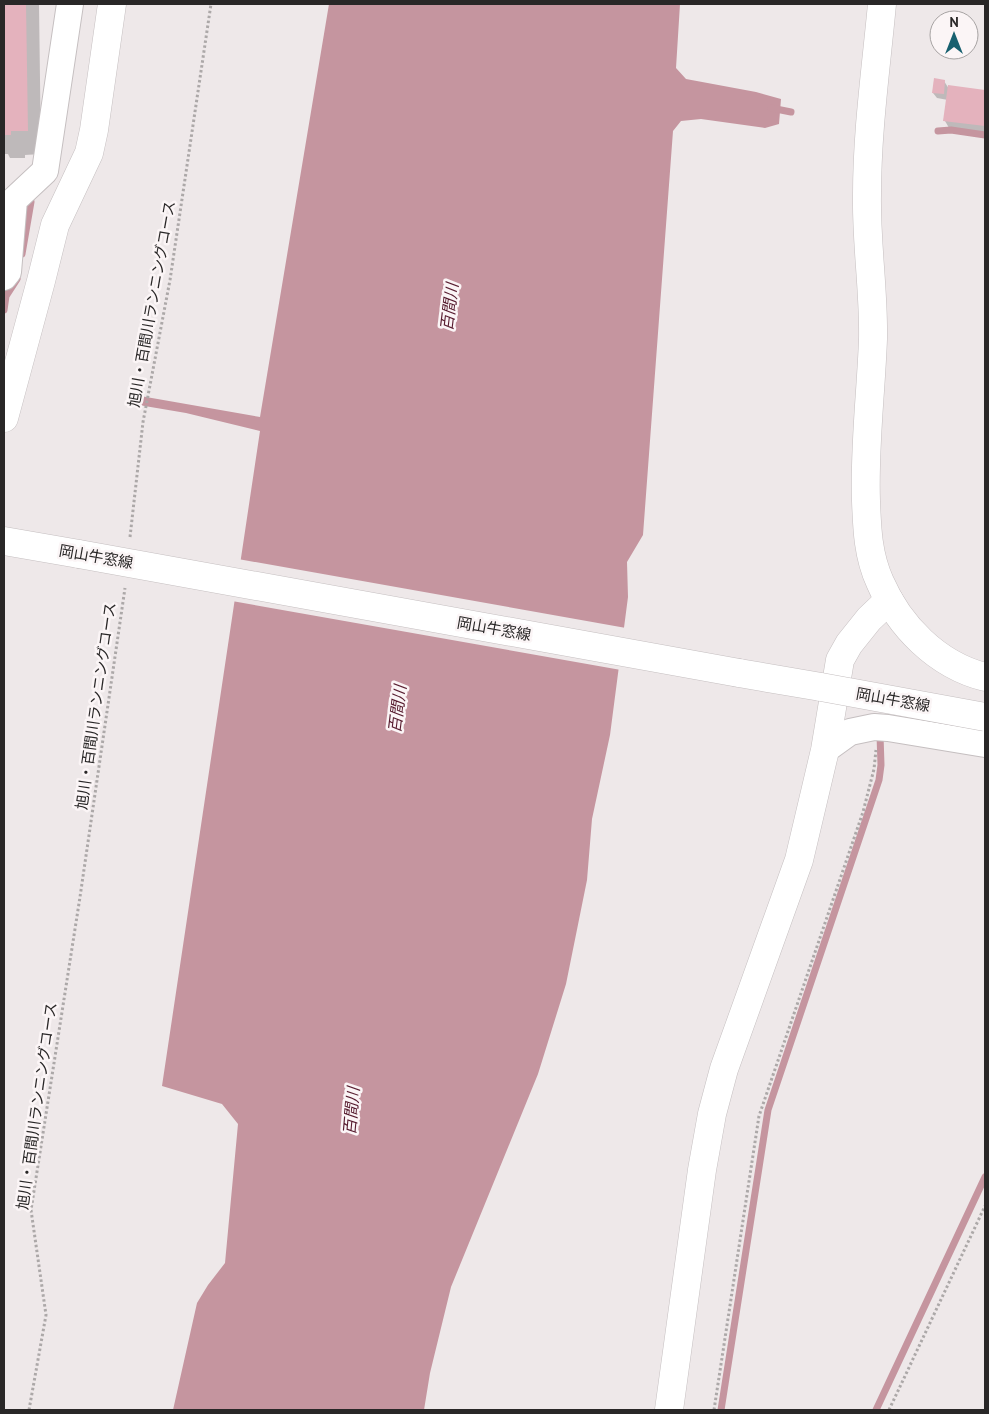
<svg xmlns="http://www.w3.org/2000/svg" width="989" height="1414" font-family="'PT Sans','Noto Sans JP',sans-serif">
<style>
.water{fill:#c5959f}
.pier{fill:#eee8e9}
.shadow{fill:#0003}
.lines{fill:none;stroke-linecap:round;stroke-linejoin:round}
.stream{stroke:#c5959f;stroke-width:7}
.building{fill:#e4b2bd}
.street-casing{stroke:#c5bfc0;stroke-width:28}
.secondary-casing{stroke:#c5bfc0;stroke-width:29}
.primary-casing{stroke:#c5bfc0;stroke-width:29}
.path{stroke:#aca8a8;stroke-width:3;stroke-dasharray:2.5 2.5;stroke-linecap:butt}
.street{stroke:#fff;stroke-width:26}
.secondary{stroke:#fff;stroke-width:28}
.primary{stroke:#fff;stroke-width:28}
.primary-bridge-casing{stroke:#c5bfc0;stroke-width:29;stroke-linecap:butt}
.primary-bridge{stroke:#fff;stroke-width:28}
.labels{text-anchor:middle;stroke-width:5;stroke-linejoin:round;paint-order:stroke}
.street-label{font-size:15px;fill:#292727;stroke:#fbf5f6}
.water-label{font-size:16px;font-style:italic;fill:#561b2e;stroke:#fbf5f6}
</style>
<rect width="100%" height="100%" fill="#eee8e9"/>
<polygon class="water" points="329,4 680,4 676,68 686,79 756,92 781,99 779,124 765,128 701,119 681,121 673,131 643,535 627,562 628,597 610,735 592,819 587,880 566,984 538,1074 451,1287 430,1373 424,1410 173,1410 197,1303 208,1285 225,1263 238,1124 222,1104 162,1086 260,431 186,413 127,403 129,394 260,417"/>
<polygon class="pier" points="238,559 626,628 621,670 232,601"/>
<g class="shadow">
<polygon points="4,4 39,4 41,154 25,155 25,158 10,158 8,154 4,154"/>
<polygon points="944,81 949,89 949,86 985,91 985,137 952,133 945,121 948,100 937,98 933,93"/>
</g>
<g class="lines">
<g class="stream">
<polyline points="771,108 791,112"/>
<polyline points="938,131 951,130 985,135"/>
<polyline points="22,254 31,202"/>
<polyline points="4,310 6,296 17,279"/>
<polyline points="721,1410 768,1110 879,780 881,765 880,735"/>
<polyline points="876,1410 985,1177"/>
</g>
</g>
<g class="building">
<polygon points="4,4 26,4 28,131 11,131 11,135 4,135"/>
<polygon points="934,78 945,80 944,94 932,93"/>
<polygon points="948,85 985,90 985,126 943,121"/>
</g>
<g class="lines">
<defs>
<g id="street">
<polyline points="4,277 8,272 14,200 45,171 70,4"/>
<polyline points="825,750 850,732 874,727 888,728 985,744"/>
</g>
<g id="secondary">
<path d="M882 4C876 68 867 131 867 195 866 243 874 291 873 339 871 393 864 447 866 501 867 529 868 556 880 582 899 626 937 665 985 677"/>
<polyline points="4,418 41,281 55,225 89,153 94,130 112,4"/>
<polyline points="669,1410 702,1170 712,1114 724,1069 799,860 825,750 840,660 849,644 869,619 889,600"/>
</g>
<g id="primary">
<polyline points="4,541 79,554"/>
<polyline points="739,673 821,687"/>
</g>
</defs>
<use href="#street" class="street-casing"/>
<use href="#secondary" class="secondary-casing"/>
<use href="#primary" class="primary-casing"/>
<g class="path">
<polyline points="130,537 143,422 170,280 211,4"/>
<polyline points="29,1410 46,1315 31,1210 80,897 125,588"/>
<polyline points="714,1410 759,1116 863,812 874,769 876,750"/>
<polyline points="889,1410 985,1206"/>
</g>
<use href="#street" class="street"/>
<use href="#secondary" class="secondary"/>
<use href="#primary" class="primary"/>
<defs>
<g id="primary-bridge">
<polyline points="79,554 739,673"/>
<polyline points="821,687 985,717"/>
</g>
</defs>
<use href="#primary-bridge" class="primary-bridge-casing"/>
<use href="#primary-bridge" class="primary-bridge"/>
</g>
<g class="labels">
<g class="street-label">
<text transform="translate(152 304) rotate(-80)" y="5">旭川・百間川ランニングコース</text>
<text transform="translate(96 557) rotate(10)" y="5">岡山牛窓線</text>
<text transform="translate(494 629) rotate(10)" y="5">岡山牛窓線</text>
<text transform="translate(893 700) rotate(10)" y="5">岡山牛窓線</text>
<text transform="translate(96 706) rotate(-82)" y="5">旭川・百間川ランニングコース</text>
<text transform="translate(37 1106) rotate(-82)" y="5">旭川・百間川ランニングコース</text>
</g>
<g class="water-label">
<text transform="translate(449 307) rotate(-83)" y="6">百間川</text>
<text transform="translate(397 709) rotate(-83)" y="6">百間川</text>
<text transform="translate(351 1111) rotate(-85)" y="6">百間川</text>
</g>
</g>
<rect width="989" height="1414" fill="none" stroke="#292727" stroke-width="10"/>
<g transform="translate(954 35)"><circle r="24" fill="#fbf5f6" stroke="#a7a3a3"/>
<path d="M0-4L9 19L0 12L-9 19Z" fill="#17606f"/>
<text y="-8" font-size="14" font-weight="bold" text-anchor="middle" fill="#292727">N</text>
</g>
</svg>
